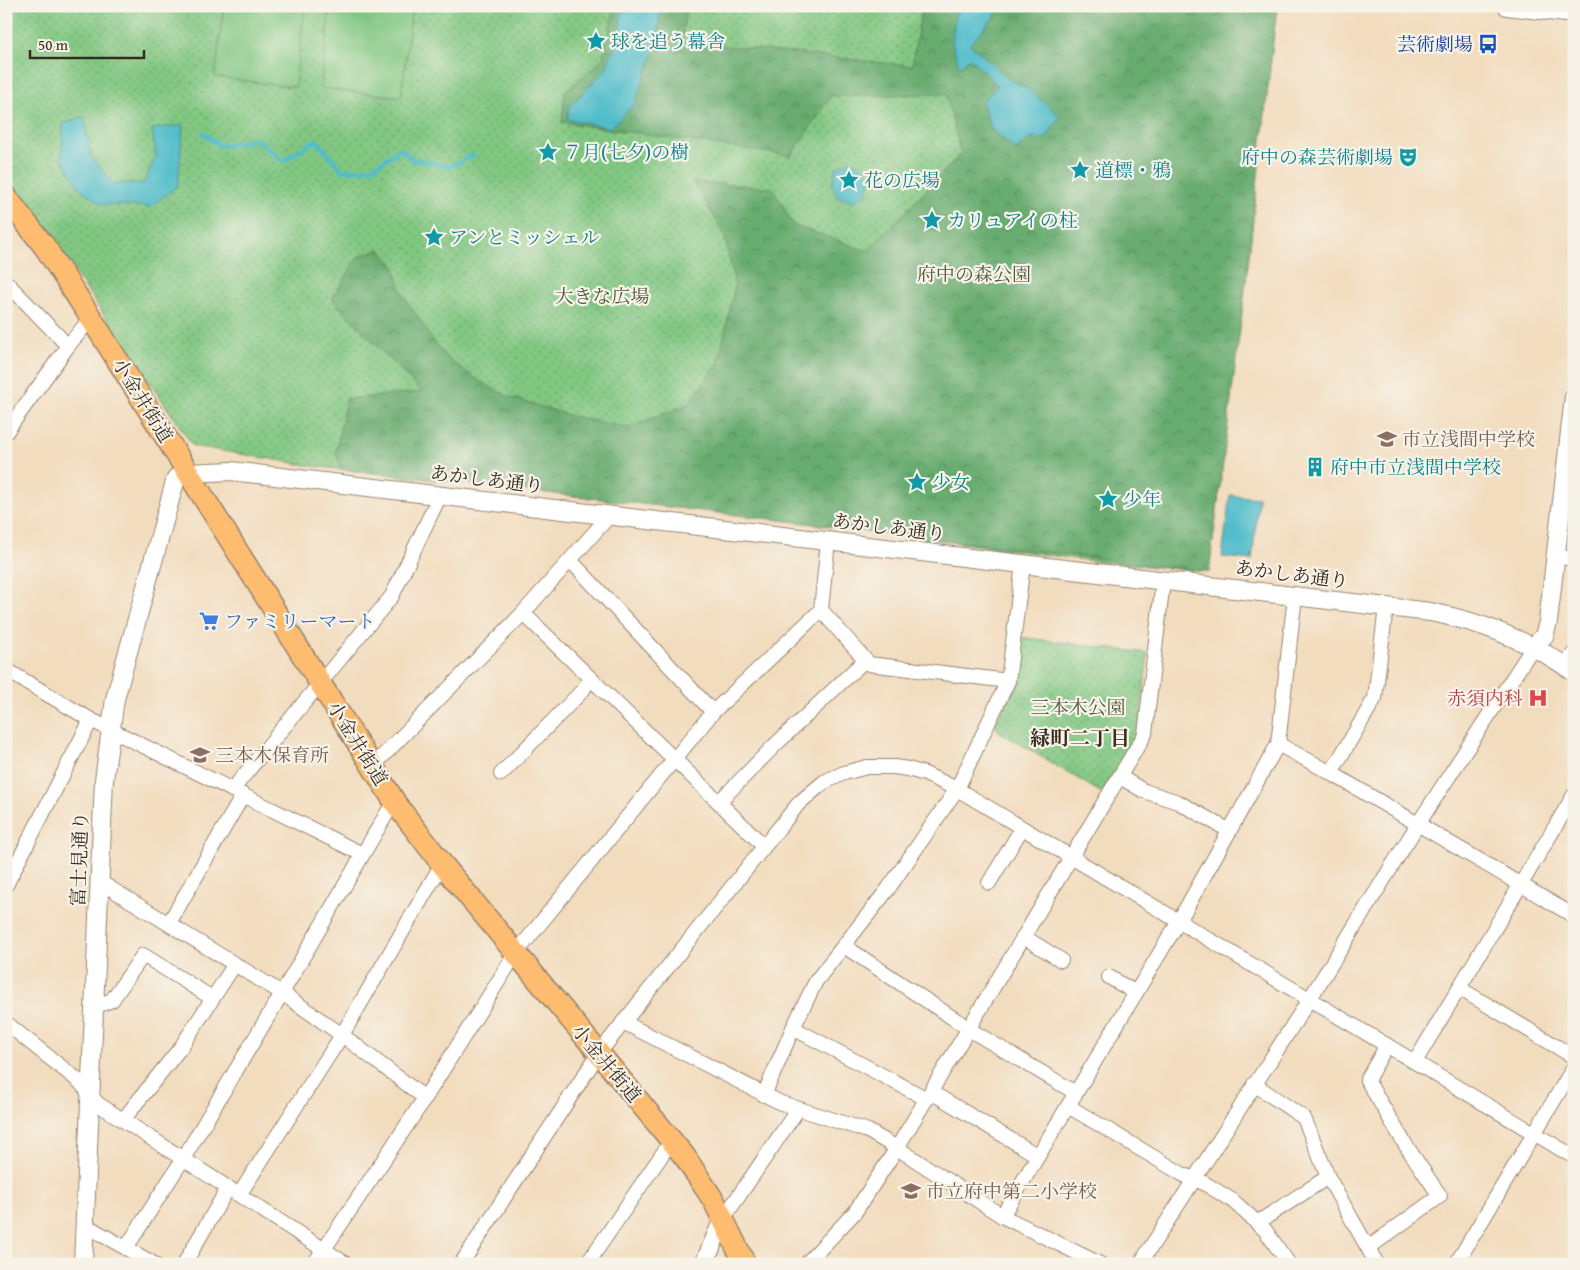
<svg xmlns="http://www.w3.org/2000/svg" width="1580" height="1270" font-family="'Gentium Book Plus','Noto Serif JP',serif">
<style>
.green{fill:url(#green-dots);stroke:#5e7850}
.forest{fill:url(#forest-crowns);stroke:#526b47}
.pitch{fill:#81c782;stroke:#5e7850}
.water{fill:#51bdcb;stroke:#467474}
.lines{fill:none;stroke-linecap:round;stroke-linejoin:round}
.stream{stroke:#51bdcb;stroke-width:4.5}
.minor-casing{stroke:#96836e;stroke-width:16}
.tertiary-casing{stroke:#96836e;stroke-width:20}
.primary-casing{stroke:#96836e;stroke-width:24}
.minor{stroke:#fff;stroke-width:14}
.tertiary{stroke:#fff;stroke-width:18}
.primary{stroke:#febc70;stroke-width:21}
.labels{text-anchor:middle;stroke-width:4.5;stroke-linejoin:round;paint-order:stroke}
.culture-label{font-size:19px;fill:#0d838f;stroke:#f7f3e8;text-anchor:start}
.transit-label{font-size:19px;fill:#164399;stroke:#f7f3e8;text-anchor:end}
.park-label{font-size:19px;fill:#50593c;stroke:#f7f3e8}
.street-label{font-size:19px;fill:#3b2a1e;stroke:#f7f3e8}
.education-label{font-size:19px;fill:#785e54;stroke:#f7f3e8;text-anchor:start}
.shop-label{font-size:19px;fill:#366cbe;stroke:#f7f3e8;text-anchor:start}
.health-label{font-size:19px;fill:#be3a42;stroke:#f7f3e8;text-anchor:end}
.neighbourhood-label{font-size:20px;font-weight:bold;fill:#3b2a1e;stroke:#f7f3e8}
</style>
<defs>
<pattern id="green-dots" width="8" height="8" patternUnits="userSpaceOnUse" patternTransform="scale(1.25)"><rect width="8" height="8" fill="#81c782"/><path d="M2 2h.1M6 6h.1" fill="none" stroke="#6ba26a" stroke-width="1.8" stroke-linecap="round"/></pattern>
<pattern id="forest-crowns" width="20" height="18" patternUnits="userSpaceOnUse" patternTransform="scale(1.25)"><rect width="20" height="18" fill="#68ac70"/><path d="M2 6a3 3 0 1 1 6 0M12 15a3 3 0 1 1 6 0" fill="none" stroke="#578c5b"/></pattern>
</defs>
<rect width="100%" height="100%" fill="#f7f3e8"/>
<filter id="ink" filterUnits="userSpaceOnUse"><feTurbulence type="fractalNoise" baseFrequency=".02" numOctaves="2"/><feDisplacementMap in="SourceGraphic" scale="10" xChannelSelector="R" yChannelSelector="G"/><feConvolveMatrix kernelMatrix="1 2 1 2 8 2 1 2 1" color-interpolation-filters="sRGB"/></filter>
<filter id="wash" filterUnits="userSpaceOnUse"><feTurbulence type="fractalNoise" baseFrequency=".0096" numOctaves="4" result="noise"/><feDisplacementMap in="SourceGraphic" scale="20" xChannelSelector="R" yChannelSelector="G"/><feGaussianBlur stdDeviation="1.12" result="paint"/><feColorMatrix in="noise" values="0 0 0 0 0 0 0 0 0 0 0 0 0 0 0 0 0 1.4 0 .05"/><feComposite in="paint" operator="in"/></filter>
<g filter="url(#wash)">
<rect width="100%" height="100%" fill="#f2dcbe"/>
<g class="green">
<polygon points="6,6 224,6 215,77 294,87 305,6 330,6 321,88 401,97 412,6 1277,6 1247,273 1209,572 1093,561 783,520 312,466 193,446 46,230 6,179"/>
<polygon points="1020,637 1148,653 1139,732 1102,793 998,731 995,725 1014,682"/>
</g>
<polygon class="forest" points="615,6 686,6 682,41 912,66 922,6 1277,6 1247,273 1209,572 831,526 341,469 336,452 346,399 422,392 332,299 358,257 380,249 394,266 402,293 429,335 448,359 479,381 509,397 572,416 628,428 688,404 718,364 735,286 724,233 693,182 773,188 793,225 868,251 961,154 946,94 831,96 791,156 562,122 565,92 603,59"/>
<g class="pitch">
<polygon points="224,6 305,6 295,87 215,77"/>
<polygon points="330,6 412,6 401,97 321,88"/>
</g>
<g class="water">
<polygon points="623,6 661,6 656,47 634,105 610,128 567,119 569,107 606,69 617,40"/>
<polygon points="956,6 998,6 998,12 970,44 1009,79 1030,90 1060,116 1046,139 1031,138 1016,150 991,129 982,101 998,86 970,58 959,67 952,42"/>
<polygon points="84,116 91,156 113,183 144,183 156,155 152,129 183,125 178,185 151,207 100,204 79,187 62,158 63,124"/>
<polygon points="851,161 864,167 870,180 866,194 854,201 838,197 832,184 837,167"/>
<polygon points="1230,495 1259,498 1252,560 1222,557"/>
</g>
<g class="lines">
<polyline class="stream" points="203,133 221,146 256,139 283,161 316,140 343,171 372,168 401,149 412,159 450,167 473,155"/>
</g>
</g>
<g filter="url(#ink)">
<g class="lines">
<defs>
<g id="minor">
<polyline points="6,282 68,346"/>
<polyline points="6,432 68,346 91,318"/>
<polyline points="1555,556 1574,559"/>
<polyline points="571,561 713,712"/>
<polyline points="821,610 869,664 1008,681"/>
<polyline points="523,613 764,846"/>
<polyline points="1565,666 1574,653"/>
<polyline points="6,670 91,720 362,854"/>
<polyline points="1278,744 1331,773 1574,916"/>
<polyline points="372,767 523,613 610,515"/>
<polyline points="1331,773 1375,698 1386,607"/>
<polyline points="501,774 583,690 590,678"/>
<polyline points="1120,777 1144,791 1178,802 1230,831"/>
<polyline points="232,790 392,596 440,495"/>
<polyline points="719,802 774,746 865,660"/>
<polyline points="100,882 282,993 342,1035 425,1098"/>
<polyline points="989,883 1022,828"/>
<polyline points="6,885 91,720"/>
<polyline points="169,923 243,795"/>
<polyline points="1024,937 1061,960"/>
<polyline points="844,946 977,1034 1076,1093"/>
<polyline points="1109,977 1136,993"/>
<polyline points="1459,988 1574,1057"/>
<polyline points="94,1007 112,1000 143,955 212,998"/>
<polyline points="623,1022 781,1103 868,1131 897,1148 1002,1216 1100,1264"/>
<polyline points="6,1023 80,1082 98,1104 346,1264"/>
<polyline points="793,1028 927,1099"/>
<polyline points="1415,1062 1574,795"/>
<polyline points="1254,1084 1304,1118 1328,1177 1377,1264"/>
<polyline points="931,1092 1038,1156"/>
<polyline points="764,1095 793,1028 816,981 888,889 957,789 1008,681 1023,564"/>
<polyline points="1068,1106 1182,1174 1204,1183 1233,1201 1265,1230 1289,1264"/>
<polyline points="123,1120 181,1047 235,964"/>
<polyline points="239,1195 342,1035 442,864"/>
<polyline points="1002,1216 1179,921 1278,744 1295,596"/>
<polyline points="723,1219 798,1109"/>
<polyline points="1257,1223 1328,1177"/>
<polyline points="85,1225 154,1264"/>
<polyline points="126,1248 183,1159 282,993 387,813 396,804"/>
<polyline points="1368,1248 1440,1196 1405,1144 1367,1080 1387,1045"/>
<polyline points="184,1264 228,1188"/>
<polyline points="314,1264 425,1098 516,953 713,712 821,610 828,541"/>
<path d="M461 1264 599 1053 799 803 824 782 844 773 867 767H894L908 769 925 774 957 789C1163 911 1368 1035 1574 1157"/>
<polyline points="587,1264 672,1140"/>
<polyline points="806,1264 855,1212 897,1148 1145,734 1163,581"/>
<polyline points="1140,1264 1314,992 1418,824 1533,647"/>
<polyline points="1456,1264 1574,1067"/>
</g>
<g id="tertiary">
<polyline points="1507,6 1574,14"/>
<polyline points="1533,647 1544,636 1548,622 1574,397"/>
<path d="M83 1264 104 780 115 699 176 478 188 473 231 471 1430 612C1482 622 1531 642 1574 672"/>
<polyline points="704,1264 723,1219"/>
</g>
<polyline id="primary" points="6,197 45,247 91,318 396,804 442,864 685,1157 714,1201 745,1264"/>
</defs>
<use href="#minor" class="minor-casing"/>
<use href="#tertiary" class="tertiary-casing"/>
<use href="#primary" class="primary-casing"/>
<use href="#minor" class="minor"/>
<use href="#tertiary" class="tertiary"/>
<use href="#primary" class="primary"/>
</g>
</g>
<defs>
<symbol id="sight-bare" viewBox="-9 -9 18 18"><path d="M0-6L1.8-2.2L6-1.7L2.9 1.2L3.7 5.4L0 3.3L-3.7 5.4L-2.9 1.2L-6-1.7L-1.8-2.2Z" fill="#0f9aa8" stroke="#f7f3e8" stroke-width="2.5" paint-order="stroke"/></symbol>
<symbol id="bus-bare" viewBox="-9 -9 18 18"><path d="M-5-6H5V4H4V6H2V4H-2V6H-4V4H-5ZM-3.5-4V0h7V-4ZM-3.5 1.2v1.5H-2V1.2ZM2 1.2v1.5H3.5V1.2Z" fill="#1a4fb4" stroke="#f7f3e8" stroke-width="2.5" paint-order="stroke"/></symbol>
<symbol id="theatre-bare" viewBox="-9 -9 18 18"><path d="M-5-5.5Q0-4 5-5.5V0Q5 5 0 6Q-5 5-5 0ZM-3.3-2.5H-1v1.5H-3.3ZM1-2.5H3.3v1.5H1ZM-2.8 1Q0 5.5 2.8 1Z" fill="#0f9aa8" stroke="#f7f3e8" stroke-width="2.5" paint-order="stroke"/></symbol>
<symbol id="school-bare" viewBox="-9 -9 18 18"><path d="M0-5L7-2L0 1L-7-2ZM-4 1L0 2.5L4 1V4Q0 6-4 4Z" fill="#8d6e63" stroke="#f7f3e8" stroke-width="2.5" paint-order="stroke"/></symbol>
<symbol id="building-bare" viewBox="-9 -9 18 18"><path d="M-4-6H4V6H1V3H-1V6H-4ZM-2.5-4.3h1.7v1.8h-1.7ZM.8-4.3h1.7v1.8H.8ZM-2.5-1h1.7V.8h-1.7ZM.8-1h1.7V.8H.8Z" fill="#0f9aa8" stroke="#f7f3e8" stroke-width="2.5" paint-order="stroke"/></symbol>
<symbol id="supermarket-bare" viewBox="-9 -9 18 18"><path d="M-6-5.5h2.5l.6 2H6L4.5 2H-2.5L-4.4-4H-6ZM-1.5 3.2a1.3 1.3 0 1 0 .1 0ZM3 3.2a1.3 1.3 0 1 0 .1 0Z" fill="#3f7fe0" stroke="#f7f3e8" stroke-width="2.5" paint-order="stroke"/></symbol>
<symbol id="hospital-bare" viewBox="-9 -9 18 18"><path d="M-5-5h3v3.5h4V-5h3V5h-3V1.5h-4V5h-3Z" fill="#e0444e" stroke="#f7f3e8" stroke-width="2.5" paint-order="stroke"/></symbol>
</defs>
<g fill-rule="evenodd">
<use href="#sight-bare" x="582" y="27" width="28" height="28"/>
<use href="#bus-bare" x="1474" y="30" width="28" height="28"/>
<use href="#sight-bare" x="534" y="138" width="28" height="28"/>
<use href="#theatre-bare" x="1394" y="143" width="28" height="28"/>
<use href="#sight-bare" x="1066" y="156" width="28" height="28"/>
<use href="#sight-bare" x="835" y="166" width="28" height="28"/>
<use href="#sight-bare" x="918" y="206" width="28" height="28"/>
<use href="#sight-bare" x="420" y="223" width="28" height="28"/>
<use href="#school-bare" x="1373" y="425" width="28" height="28"/>
<use href="#building-bare" x="1301" y="453" width="28" height="28"/>
<use href="#sight-bare" x="903" y="468" width="28" height="28"/>
<use href="#sight-bare" x="1094" y="485" width="28" height="28"/>
<use href="#supermarket-bare" x="195" y="607" width="28" height="28"/>
<use href="#hospital-bare" x="1524" y="684" width="28" height="28"/>
<use href="#school-bare" x="186" y="741" width="28" height="28"/>
<use href="#school-bare" x="897" y="1177" width="28" height="28"/>
</g>
<g class="labels">
<g class="culture-label">
<text x="611" y="48">球を追う幕舎</text>
<text x="563" y="159">７月(七夕)の樹</text>
<text x="1393" y="164" text-anchor="end">府中の森芸術劇場</text>
<text x="1095" y="177">道標・鴉</text>
<text x="864" y="187">花の広場</text>
<text x="947" y="227">カリュアイの柱</text>
<text x="449" y="244">アンとミッシェル</text>
<text x="1330" y="474">府中市立浅間中学校</text>
<text x="932" y="489">少女</text>
<text x="1123" y="506">少年</text>
</g>
<g class="transit-label">
<text x="1473" y="51">芸術劇場</text>
</g>
<g class="park-label">
<text x="974" y="281">府中の森公園</text>
<text x="602" y="303">大きな広場</text>
<text x="1078" y="714">三本木公園</text>
</g>
<g class="street-label">
<text transform="translate(143 400) rotate(58)" y="7">小金井街道</text>
<text transform="translate(487 479) rotate(7)" y="7">あかしあ通り</text>
<text transform="translate(889 527) rotate(7)" y="7">あかしあ通り</text>
<text transform="translate(1292 574) rotate(7)" y="7">あかしあ通り</text>
<text transform="translate(358 743) rotate(58)" y="7">小金井街道</text>
<text transform="translate(79 859) rotate(-88)" y="7">富士見通り</text>
<text transform="translate(607 1063) rotate(50)" y="7">小金井街道</text>
</g>
<g class="education-label">
<text x="1402" y="446">市立浅間中学校</text>
<text x="215" y="762">三本木保育所</text>
<text x="926" y="1198">市立府中第二小学校</text>
</g>
<g class="shop-label">
<text x="224" y="628">ファミリーマート</text>
</g>
<g class="health-label">
<text x="1523" y="705">赤須内科</text>
</g>
<g class="neighbourhood-label">
<text x="1080" y="745">緑町二丁目</text>
</g>
</g>
<rect width="1580" height="1270" fill="none" stroke="#f7f3e8" stroke-width="25"/>
<path d="M30 50v8h114v-8" fill="none" stroke="#3b2a1e" stroke-width="2.5"/>
<text x="38" y="50" font-size="15" fill="#3b2a1e" stroke="#f7f3e8" stroke-width="4" paint-order="stroke">50 m</text>
</svg>
